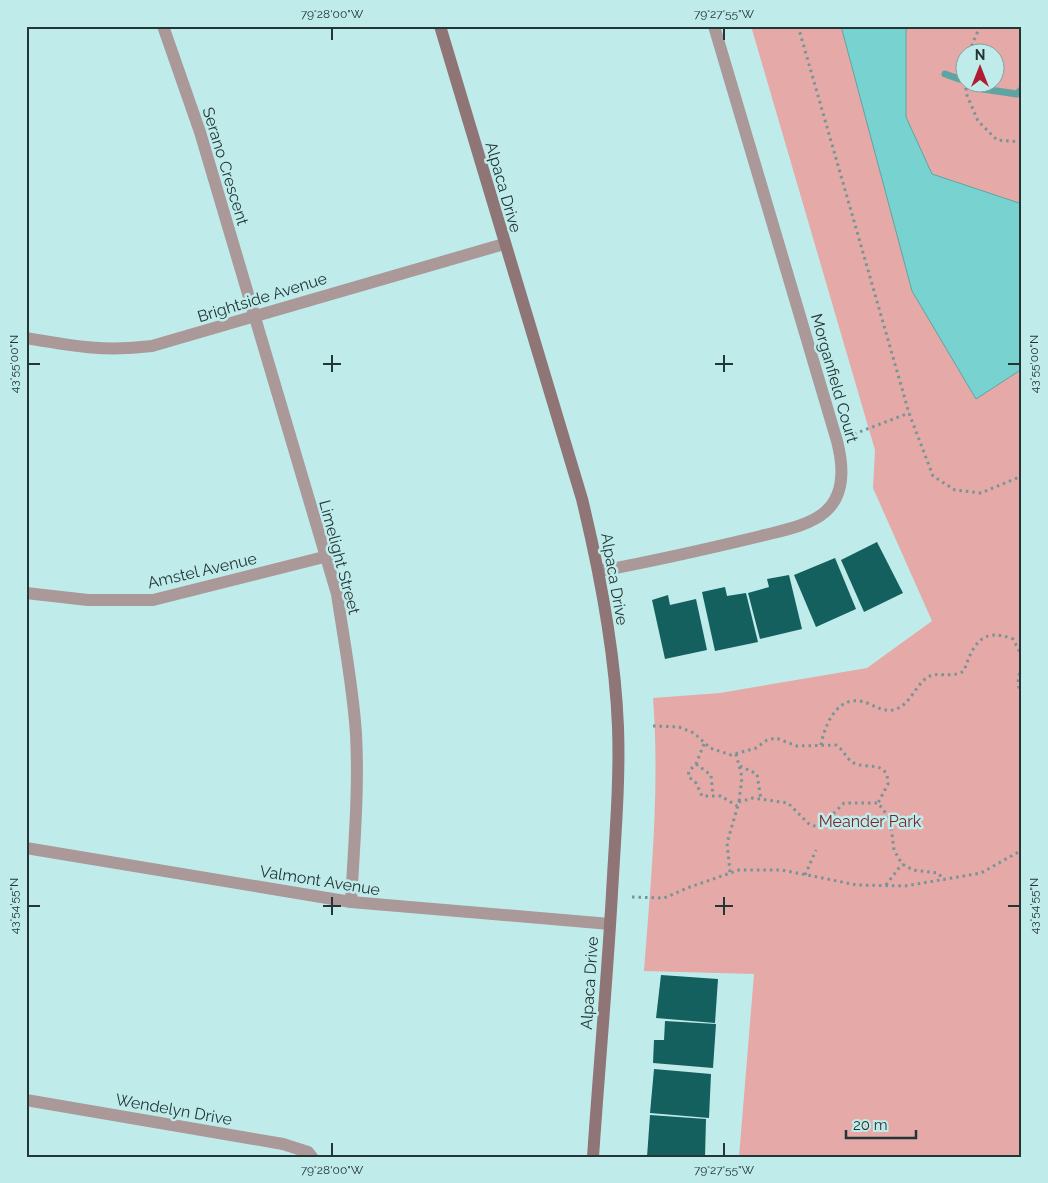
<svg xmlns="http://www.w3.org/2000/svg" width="1048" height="1183" font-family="Raleway,sans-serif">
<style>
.green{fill:#e5a9a8;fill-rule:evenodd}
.water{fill:#78d3d0;stroke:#5ea4a2}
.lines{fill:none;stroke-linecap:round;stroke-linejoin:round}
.stream{stroke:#5ea4a2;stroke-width:7}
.building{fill:#14605f}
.path{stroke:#759695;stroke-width:3;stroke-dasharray:2.5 4;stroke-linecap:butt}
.street{stroke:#aa9998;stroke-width:12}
.secondary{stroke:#8f7575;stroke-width:12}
.ticks{fill:none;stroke:#233535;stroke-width:2}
.labels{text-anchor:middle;stroke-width:5;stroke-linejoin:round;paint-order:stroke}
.street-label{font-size:16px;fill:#233535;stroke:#bfecea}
.park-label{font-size:16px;fill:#7a262c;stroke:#bfecea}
.neatline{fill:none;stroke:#233535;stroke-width:2}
.ticks-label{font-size:12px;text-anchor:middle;fill:#233535}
</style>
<rect width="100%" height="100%" fill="#bfecea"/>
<path class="green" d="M751 26H1022V1157H739L754 974 644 971C651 880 660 789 653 698L720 693 867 668 932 621 873 488 875 450ZM966 52H996V82H966Z"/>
<polygon class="water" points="841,26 906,26 906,117 932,174 1022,204 1022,369 976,399 912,291"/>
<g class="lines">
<g class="stream">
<polyline points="945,74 959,79"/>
<polyline points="983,89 1017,94 1022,89"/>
</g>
</g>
<g class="building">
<polygon points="877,542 903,593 864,612 841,560"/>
<polygon points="835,558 856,609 816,627 794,575"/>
<polygon points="789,575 802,629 760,639 748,593 769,587 767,579"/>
<polygon points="725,587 727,596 746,593 758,642 715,651 702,592"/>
<polygon points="668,595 670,605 696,599 707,650 665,659 652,600"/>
<polygon points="661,975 718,979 715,1023 656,1018"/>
<polygon points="665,1021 716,1024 713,1068 653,1063 654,1040 664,1040"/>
<polygon points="654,1069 711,1074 709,1118 650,1113"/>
<polygon points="650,1115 706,1119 705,1157 647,1157"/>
</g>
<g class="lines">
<g class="path">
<polyline points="798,26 909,413 933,476 955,490 981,493 1022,476"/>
<polyline points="969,52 980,26"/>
<polyline points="966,62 966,93 978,121 997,140 1022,142"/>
<polyline points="854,434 909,413"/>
<path d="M1022 667C1018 676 1016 686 1022 694"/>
<path d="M653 726 679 727 694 733 710 748 731 755 756 748 767 740 776 738 797 746 836 745C843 749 846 758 852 762 865 771 888 758 888 784L878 803 890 819 894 850 902 864 913 870 938 873 944 880"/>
<polyline points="704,744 696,764 689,771 688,776 696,783 702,796 721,796 737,806"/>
<path d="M821 745C825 723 839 692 867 703 877 707 886 713 896 709 911 704 915 685 928 677 937 671 950 679 964 671 973 644 982 627 1013 639L1022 656"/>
<polyline points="736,754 742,777 739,802"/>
<polyline points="696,764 711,775 713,795"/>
<polyline points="740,766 757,774 761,800"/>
<polyline points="730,872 727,843 739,802 753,798 788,803 810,825 820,827 844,803 878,803"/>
<polyline points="805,875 816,850"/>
<polyline points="886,885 902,864"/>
<polyline points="632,897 664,898 690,887 739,870 782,870 857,885 905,886 981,873 1022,850"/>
</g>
<g class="street">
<path d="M163 26 200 132 337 594C344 641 353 687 356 734 359 790 354 846 351 902"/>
<path d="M26 338C73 346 104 352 152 346L504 244"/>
<path d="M600 571C654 561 707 549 761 536 780 531 809 526 825 512 846 494 843 464 837 441L714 26"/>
<polyline points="26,593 88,600 153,600 324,557"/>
<polyline points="26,848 351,902 610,924"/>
<polyline points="26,1100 283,1144 308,1152 312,1157"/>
</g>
<path class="secondary" d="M440 26 582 499C600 573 615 650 618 727 620 782 615 838 612 893 607 981 599 1069 593 1157"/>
</g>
<path class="ticks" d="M332 28V40M724 28V40M332 355V372M724 355V372M28 364H40M323 364H341M715 364H733M1008 364H1020M332 897V915M724 897V915M28 906H40M323 906H341M715 906H733M1008 906H1020M332 1143V1156M724 1143V1156"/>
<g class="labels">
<g class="street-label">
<text transform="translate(226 166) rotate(73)" y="6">Serano Crescent</text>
<text transform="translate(504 187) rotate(74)" y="6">Alpaca Drive</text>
<text transform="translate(262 297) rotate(-17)" y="6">Brightside Avenue</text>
<text transform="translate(835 378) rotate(74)" y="6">Morganfield Court</text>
<text transform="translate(340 557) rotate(75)" y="6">Limelight Street</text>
<text transform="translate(202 570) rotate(-13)" y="6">Amstel Avenue</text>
<text transform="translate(615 579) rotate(80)" y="6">Alpaca Drive</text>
<text transform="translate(320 880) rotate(9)" y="6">Valmont Avenue</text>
<text transform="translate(589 983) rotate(-86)" y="6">Alpaca Drive</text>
<text transform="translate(174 1109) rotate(10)" y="6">Wendelyn Drive</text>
</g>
<g class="park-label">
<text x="870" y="827">Meander Park</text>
</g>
</g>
<rect width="1048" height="1183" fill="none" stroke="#bfecea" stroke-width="55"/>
<g transform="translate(980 68)"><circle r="24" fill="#bfecea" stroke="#81a3a2"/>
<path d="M0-4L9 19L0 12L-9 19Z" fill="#b01c33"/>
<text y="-8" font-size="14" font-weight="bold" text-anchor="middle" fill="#233535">N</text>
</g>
<path d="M846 1130v8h70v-8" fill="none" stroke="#233535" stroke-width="2.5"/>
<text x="853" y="1130" font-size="15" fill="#233535" stroke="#bfecea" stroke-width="4" paint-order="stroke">20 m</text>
<rect x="28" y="28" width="992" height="1128" class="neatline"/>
<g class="ticks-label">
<text x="332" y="18">79°28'00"W</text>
<text x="724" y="18">79°27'55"W</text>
<text transform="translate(14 364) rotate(-90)" y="4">43°55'00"N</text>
<text transform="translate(1034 364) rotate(-90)" y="4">43°55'00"N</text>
<text transform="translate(14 906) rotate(-90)" y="4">43°54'55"N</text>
<text transform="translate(1034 906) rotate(-90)" y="4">43°54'55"N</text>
<text x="332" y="1174">79°28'00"W</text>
<text x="724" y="1174">79°27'55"W</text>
</g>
</svg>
